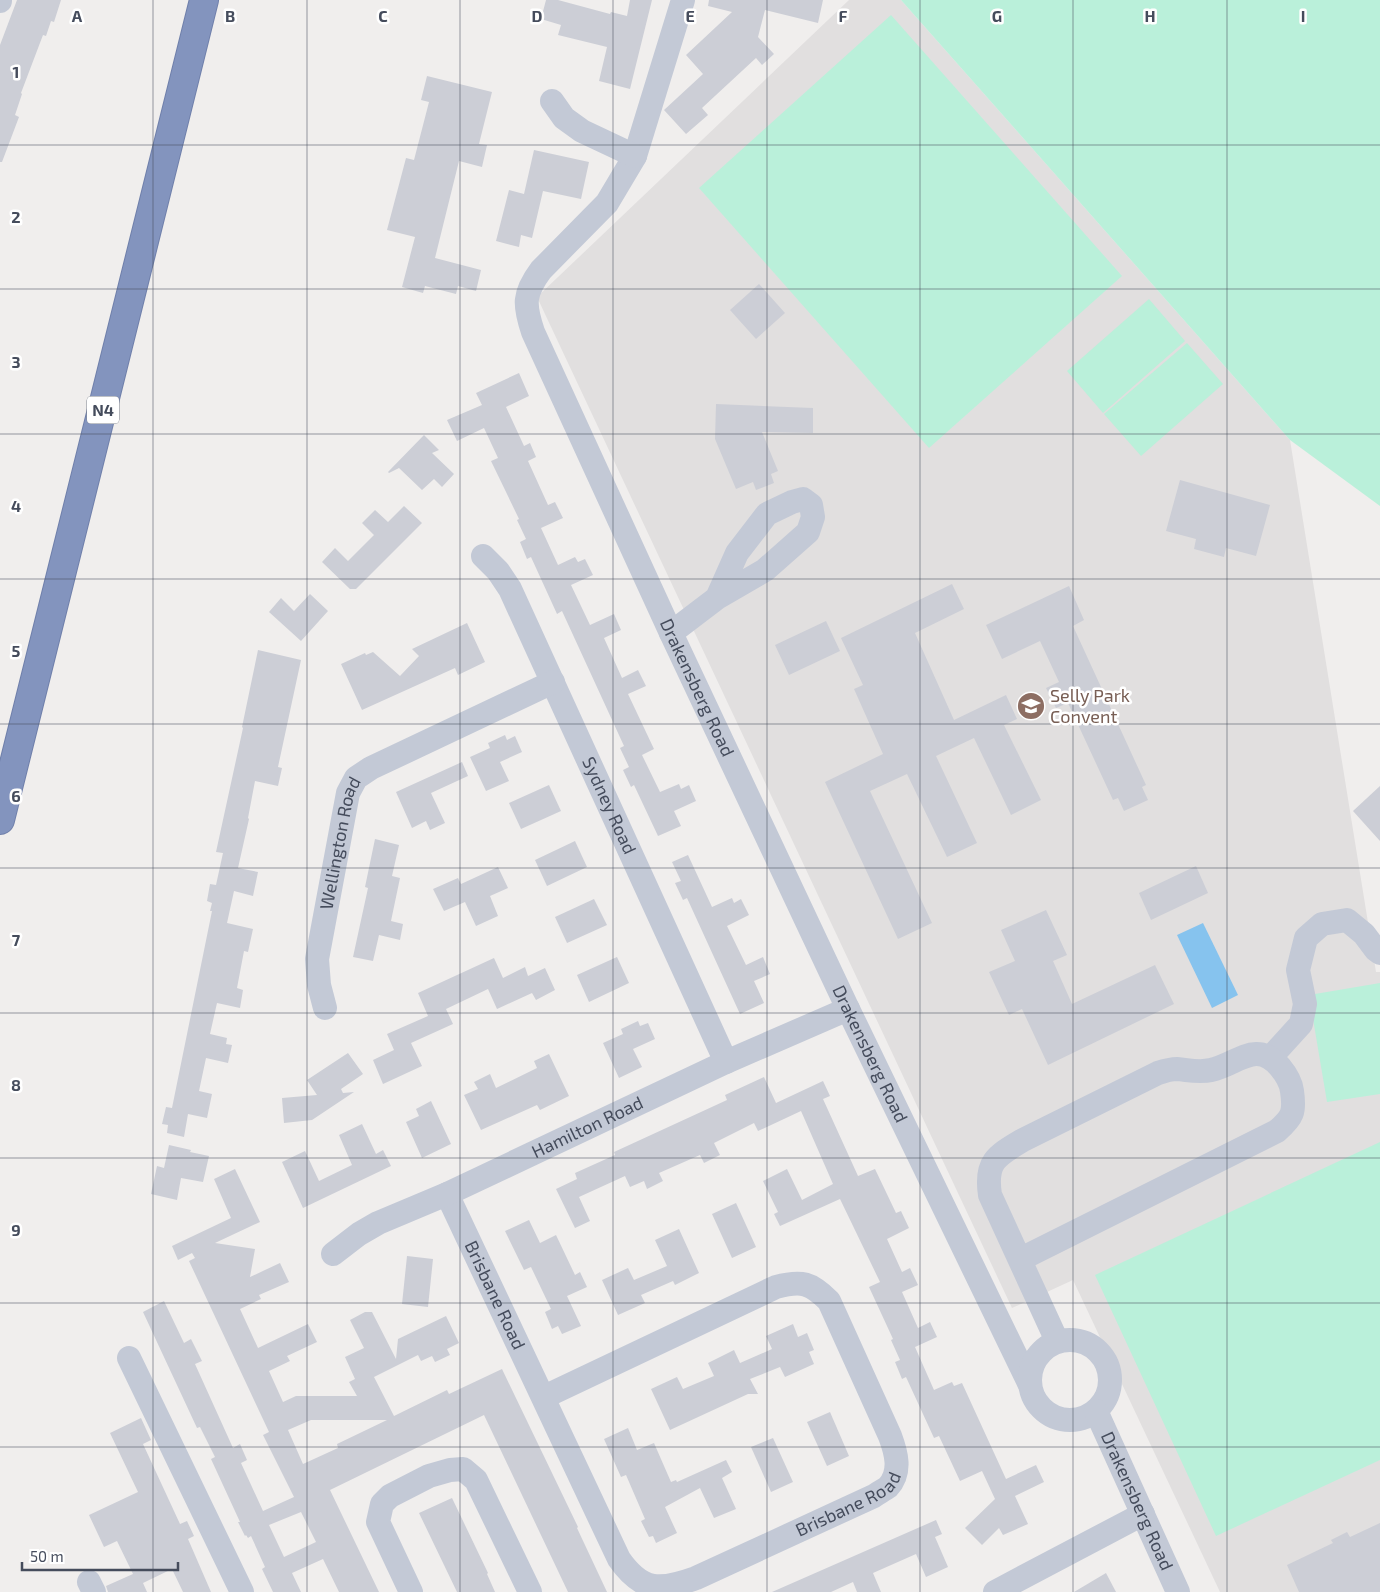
<svg xmlns="http://www.w3.org/2000/svg" width="1380" height="1592" font-family="'Exo 2',sans-serif">
<style>
.education{fill:#e1dfdf}
.green{fill:#baf0da}
.water{fill:#86c3ee}
.building{fill:#ccced6;fill-rule:evenodd}
.lines{fill:none;stroke-linecap:round;stroke-linejoin:round}
.highway-casing{stroke:#6f7faa;stroke-width:30}
.minor{stroke:#c3c9d6;stroke-width:24}
.highway{stroke:#8394be;stroke-width:28}
.grid{fill:none;stroke:#454c5c;stroke-width:1;stroke-opacity:0.55}
.labels{text-anchor:middle;stroke-width:5;stroke-linejoin:round;paint-order:stroke}
.shield{fill:#fff;stroke:#7d828d;stroke-width:1}
.shield-label{font-size:16px;font-weight:bold;fill:#454c5c}
.street-label{font-size:18px;fill:#454c5c;stroke:#fff}
.education-label{font-size:18px;fill:#785e54;stroke:#fff;text-anchor:start}
.grid-label{font-size:16px;text-anchor:middle;font-weight:bold;fill:#454c5c;stroke:#fff;stroke-width:5;stroke-linejoin:round;paint-order:stroke}
</style>
<rect width="100%" height="100%" fill="#f0eeed"/>
<polygon class="education" points="849,0 901,0 1290,440 1376,972 1380,972 1380,1592 1220,1592 1073,1280 1012,1308 537,297"/>
<g class="green">
<polygon points="901,0 1380,0 1380,506 1290,440"/>
<polygon points="891,15 1122,276 929,448 699,188"/>
<polygon points="1149,299 1185,341 1103,413 1067,371"/>
<polygon points="1187,343 1223,384 1141,456 1104,414"/>
<polygon points="1380,983 1380,1094 1327,1102 1309,995"/>
<polygon points="1380,1142 1380,1460 1216,1536 1095,1275"/>
</g>
<polygon class="water" points="1203,923 1238,995 1212,1008 1177,935"/>
<g class="building">
<polygon points="17,0 61,0 54,22 51,21 46,36 43,35 21,93 22,94 15,115 19,117 2,162 0,162 0,45"/>
<polygon points="546,0 558,0 610,14 611,12 627,16 630,0 652,0 630,89 599,81 607,47 558,35 561,25 541,19"/>
<polygon points="709,0 823,0 818,23 765,10 758,37 774,54 762,65 756,58 702,108 708,115 686,134 664,110 703,74 686,55 732,12 708,6"/>
<polygon points="427,76 492,92 479,144 487,145 482,167 459,161 435,258 481,270 476,291 458,286 456,294 425,286 423,293 402,287 415,237 387,230 406,158 414,160 429,102 421,100"/>
<polygon points="534,150 589,162 581,199 543,191 532,238 521,235 519,247 496,241 509,190 524,194"/>
<polygon points="759,284 785,313 756,339 730,310"/>
<polygon points="519,373 529,396 506,407 524,446 530,443 536,457 528,461 548,505 555,502 563,518 541,528 558,565 575,557 578,562 585,559 593,575 571,585 590,625 614,614 621,630 604,638 622,678 638,670 646,686 628,694 654,749 642,755 660,792 679,784 681,789 689,785 696,801 674,811 681,826 658,836 634,785 631,787 623,770 629,767 620,748 624,746 562,611 557,614 531,557 527,559 520,542 526,539 517,520 519,519 491,461 498,458 484,428 457,441 447,420 482,405 476,393"/>
<polygon points="716,404 813,408 813,433 762,432 778,471 771,474 774,483 756,490 753,482 736,489 715,439"/>
<polygon points="424,435 439,450 432,453 454,474 442,487 434,479 422,490 399,468 389,473 388,472"/>
<polygon points="1180,480 1270,505 1256,556 1226,548 1224,557 1194,549 1196,539 1166,531"/>
<polygon points="404,506 422,523 356,589 350,589 322,562 335,548 348,561 374,535 362,523 375,510 388,522"/>
<polygon points="952,584 964,609 915,633 954,720 1006,695 1017,719 1004,725 1041,800 1011,815 974,738 936,756 977,843 947,857 907,774 870,791 932,923 898,939 825,782 883,754 854,689 863,685 841,638"/>
<polygon points="1069,586 1084,620 1073,626 1146,785 1142,787 1148,800 1124,811 1118,798 1113,800 1068,703 1056,708 1046,688 1059,682 1040,641 1002,659 986,625"/>
<polygon points="310,594 328,611 301,641 269,612 281,598 294,611"/>
<polygon points="826,621 840,651 789,675 775,645"/>
<polygon points="467,623 485,662 458,675 455,668 362,710 341,664 365,653 366,655 373,652 400,676 419,656 412,649"/>
<polygon points="258,650 301,660 278,767 282,768 278,786 255,781 248,818 249,819 238,868 258,872 253,896 234,891 227,923 253,929 248,952 244,951 237,988 243,990 240,1008 217,1003 210,1034 227,1038 226,1044 232,1045 228,1063 206,1058 199,1091 212,1094 207,1118 188,1114 184,1137 167,1133 168,1125 162,1124 166,1107 172,1108 212,911 210,911 212,903 207,901 210,884 216,885 223,853 216,852 243,728 242,727"/>
<polygon points="505,735 507,740 515,736 522,752 500,762 509,781 486,791 470,757 490,748 488,743"/>
<polygon points="462,762 468,776 431,793 445,823 430,830 426,821 412,828 396,792"/>
<polygon points="549,785 561,811 521,829 509,803"/>
<polygon points="1380,786 1380,841 1353,811"/>
<polygon points="375,839 399,845 392,876 400,878 391,921 403,924 400,940 379,935 373,961 353,957 368,888 365,887"/>
<polygon points="575,841 587,867 547,886 535,860"/>
<polygon points="688,855 712,907 732,898 734,903 741,899 749,915 727,926 746,965 763,957 770,974 754,981 764,1003 740,1014 687,898 683,900 675,883 681,881 672,862"/>
<polygon points="1196,866 1208,893 1151,920 1139,893"/>
<polygon points="498,867 508,888 490,896 498,916 476,926 465,902 444,911 433,889 458,878 461,884"/>
<polygon points="594,899 607,925 567,943 555,917"/>
<polygon points="1046,910 1067,955 1053,961 1072,1004 1155,965 1174,1004 1048,1065 1022,1009 1009,1015 989,972 1015,961 1001,930"/>
<polygon points="617,957 629,983 589,1002 577,975"/>
<polygon points="494,958 503,978 525,967 528,976 545,968 555,990 536,1000 532,993 497,1009 488,989 446,1009 453,1024 411,1043 422,1066 383,1084 373,1060 394,1050 387,1034 428,1016 418,993"/>
<polygon points="638,1021 640,1026 648,1023 655,1039 633,1049 642,1067 619,1078 603,1043 623,1034 621,1029"/>
<polygon points="348,1053 363,1074 341,1089 343,1093 354,1092 312,1120 284,1123 282,1098 317,1095 307,1080"/>
<polygon points="549,1054 569,1096 540,1110 537,1105 481,1130 464,1095 478,1089 474,1082 490,1074 496,1088 537,1068 534,1061"/>
<polygon points="764,1077 776,1103 823,1081 830,1096 823,1099 858,1176 875,1169 896,1213 901,1211 909,1228 887,1239 902,1272 910,1268 918,1285 902,1292 918,1328 930,1322 937,1337 915,1347 934,1390 952,1382 954,1386 962,1383 1006,1479 1036,1465 1044,1482 1015,1496 1028,1524 1003,1535 999,1528 982,1545 965,1528 995,1499 982,1471 960,1481 939,1436 934,1438 906,1377 902,1379 895,1362 900,1360 891,1340 893,1339 869,1287 880,1282 840,1199 780,1226 774,1214 778,1212 763,1181 787,1169 802,1200 833,1184 801,1111 758,1131 754,1123 714,1143 720,1155 704,1163 700,1155 659,1173 663,1181 647,1189 644,1181 630,1187 625,1176 579,1197 590,1221 575,1228 556,1189 577,1179 575,1173 615,1155 614,1152 727,1100 725,1095"/>
<polygon points="431,1101 451,1144 422,1158 406,1122 419,1116 416,1109"/>
<polygon points="362,1124 376,1154 383,1150 391,1166 303,1208 282,1162 305,1151 319,1181 352,1165 339,1135"/>
<polygon points="169,1145 191,1150 190,1152 209,1156 203,1182 181,1178 177,1200 151,1194 157,1166 164,1168"/>
<path d="M235 1169 260 1222 215 1243 255 1249 250 1277 280 1263 289 1282 259 1295 261 1299 240 1309 258 1348 308 1324 317 1342 287 1356 290 1361 269 1371 283 1402 296 1396H357L349 1382 355 1379 345 1357 364 1348 350 1320 365 1312H372L396 1359 398 1339 446 1316 459 1343 447 1349 450 1355 435 1362 432 1356 421 1361 418 1355 374 1377 394 1416 447 1390 449 1394 502 1369 578 1527 577 1528 607 1592H568L484 1415 330 1490 379 1592H339L323 1559 292 1573 301 1592H273L262 1569 265 1567 251 1536 248 1538 246 1535 245 1536 238 1522H240L211 1459 215 1457 200 1427 197 1428 143 1312 164 1301 184 1343 191 1339 202 1361 195 1364 233 1448 240 1444 247 1460 241 1463 263 1511 294 1497 263 1435 269 1432 189 1261 195 1258 192 1253 178 1260 172 1246 231 1218 214 1179ZM311 1420H387L337 1444 338 1448 303 1464 288 1430ZM301 1512 316 1542 284 1557 269 1525Z"/>
<polygon points="736,1203 756,1247 732,1258 712,1214"/>
<polygon points="529,1220 540,1243 556,1235 575,1275 580,1272 587,1287 567,1296 581,1326 562,1334 558,1326 552,1329 545,1312 551,1309 531,1267 524,1270 505,1231"/>
<polygon points="679,1229 699,1273 675,1285 673,1281 641,1295 645,1303 618,1315 602,1280 628,1268 634,1280 667,1266 655,1240"/>
<polygon points="407,1256 433,1259 428,1307 402,1304"/>
<polygon points="793,1324 798,1337 807,1333 814,1350 809,1352 814,1364 785,1377 780,1367 750,1379 758,1394 748,1394 670,1430 651,1389 677,1377 683,1389 714,1376 708,1363 734,1350 740,1363 772,1349 766,1336"/>
<polygon points="830,1412 849,1456 827,1466 807,1422"/>
<polygon points="141,1418 151,1440 143,1444 180,1524 187,1521 194,1536 188,1539 211,1592 183,1592 172,1569 143,1583 147,1592 108,1592 106,1586 133,1574 117,1541 104,1547 89,1515 138,1492 110,1433"/>
<polygon points="628,1428 637,1450 654,1443 671,1482 676,1480 677,1482 726,1460 732,1472 722,1478 736,1509 714,1518 700,1488 665,1507 677,1533 656,1543 653,1536 649,1537 641,1521 645,1519 626,1475 621,1477 604,1439"/>
<polygon points="773,1438 793,1482 771,1492 751,1447"/>
<polygon points="452,1498 488,1573 487,1574 495,1592 457,1592 419,1513"/>
<polygon points="936,1520 942,1534 935,1537 948,1567 926,1577 916,1554 873,1573 881,1592 857,1592 853,1582 831,1592 772,1592"/>
<polygon points="1380,1523 1380,1592 1299,1592 1287,1565 1333,1543 1331,1540 1347,1532 1350,1537"/>
<polygon points="1106,1573 1116,1592 1074,1592"/>
</g>
<g class="lines">
<defs>
<polyline id="highway" points="0,820 204,0"/>
</defs>
<use href="#highway" class="highway-casing"/>
<g class="minor">
<path id="s1" d="M683 0 635 156 607 203 541 270C523 294 524 305 533 332L671 633 848 1009 1029 1383"/>
<polyline points="0,1 0,0"/>
<polyline points="552,101 564,118 582,131 635,156"/>
<path id="s2" d="M483 556 498 571 510 589 726 1062"/>
<polyline points="671,633 717,598 737,553 767,514 792,502 803,499 811,505 813,517 808,532 765,570 717,598"/>
<path id="s3" d="M325 1008 319 985 317 959 348 793 356 778 371 768 553 682"/>
<polyline points="1271,1057 1301,1024 1305,1004 1298,970 1306,938 1322,924 1347,920 1364,934 1376,950 1380,953"/>
<path id="s4" d="M447 1194 619 1559C642 1592 660 1591 696 1578L874 1496C878 1493 884 1490 888 1487 902 1472 896 1452 890 1436L829 1301C811 1283 802 1280 776 1287L544 1397"/>
<path id="s5" d="M333 1254 359 1234 378 1223 447 1194 726 1062 848 1009"/>
<path d="M1021 1259 1277 1131C1293 1117 1295 1112 1292 1091 1291 1083 1285 1073 1280 1067 1256 1039 1238 1064 1211 1070 1199 1073 1189 1070 1177 1069 1171 1069 1164 1071 1158 1073L1023 1140C996 1156 985 1162 990 1195L1057 1341"/>
<circle cx="1070" cy="1380" r="40"/>
<polyline points="129,1358 242,1592"/>
<path id="s6" d="M1096 1411 1178 1592"/>
<polyline points="89,1582 94,1592"/>
<polyline points="411,1592 378,1522 382,1504 390,1496 429,1476 450,1470 463,1469 476,1480 530,1592"/>
<polyline points="995,1592 1143,1514"/>
</g>
<use href="#highway" class="highway"/>
</g>
<path class="grid" d="M153 0V1592M307 0V1592M460 0V1592M613 0V1592M767 0V1592M920 0V1592M1073 0V1592M1227 0V1592M0 145H1380M0 289H1380M0 434H1380M0 579H1380M0 724H1380M0 868H1380M0 1013H1380M0 1158H1380M0 1303H1380M0 1447H1380"/>
<defs>
<symbol id="school-disc" viewBox="-11 -11 22 22"><circle r="9.5" fill="#8d6e63" stroke="#fff"/><path d="M0-5L7-2L0 1L-7-2ZM-4 1L0 2.5L4 1V4Q0 6-4 4Z" fill="#fff"/></symbol>
</defs>
<g fill-rule="evenodd">
<use href="#school-disc" x="1015" y="690" width="32" height="32"/>
</g>
<g class="labels">
<rect class="shield" x="87" y="396.5" width="32" height="27" rx="4"/>
<g class="shield-label">
<text x="103" y="416">N4</text>
</g>
<g class="street-label">
<text dy="6" stroke="none"><textPath href="#s1" startOffset="770">Drakensberg Road</textPath></text>
<text dy="6" stroke="none"><textPath href="#s2" startOffset="281">Sydney Road</textPath></text>
<text dy="6" stroke="none"><textPath href="#s3" startOffset="168">Wellington Road</textPath></text>
<text dy="6" stroke="none"><textPath href="#s1" startOffset="1175">Drakensberg Road</textPath></text>
<text dy="6" stroke="none"><textPath href="#s5" startOffset="285">Hamilton Road</textPath></text>
<text dy="6" stroke="none"><textPath href="#s4" startOffset="112">Brisbane Road</textPath></text>
<text dy="6" stroke="none"><textPath href="#s4" startOffset="662">Brisbane Road</textPath></text>
<text dy="6" stroke="none"><textPath href="#s6" startOffset="99">Drakensberg Road</textPath></text>
</g>
<g class="education-label">
<text x="1050" y="702">Selly Park<tspan x="1050" dy="21">Convent</tspan></text>
</g>
</g>
<g class="grid-label">
<text x="77" y="22">A</text>
<text x="230" y="22">B</text>
<text x="383" y="22">C</text>
<text x="537" y="22">D</text>
<text x="690" y="22">E</text>
<text x="843" y="22">F</text>
<text x="997" y="22">G</text>
<text x="1150" y="22">H</text>
<text x="1303" y="22">I</text>
<text x="16" y="78">1</text>
<text x="16" y="223">2</text>
<text x="16" y="368">3</text>
<text x="16" y="512">4</text>
<text x="16" y="657">5</text>
<text x="16" y="802">6</text>
<text x="16" y="946">7</text>
<text x="16" y="1091">8</text>
<text x="16" y="1236">9</text>
</g>
<path d="M22 1562v8h156v-8" fill="none" stroke="#454c5c" stroke-width="2.5"/>
<text x="30" y="1562" font-size="15" fill="#454c5c" stroke="#ffffff" stroke-width="4" paint-order="stroke">50 m</text>
</svg>
